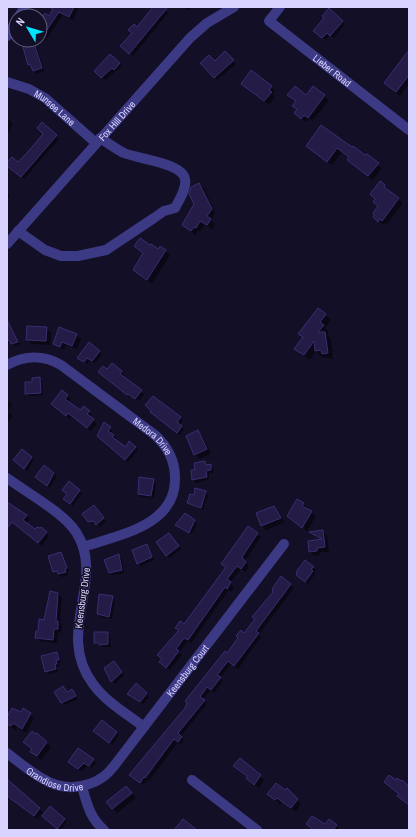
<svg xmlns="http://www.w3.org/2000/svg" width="416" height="837" font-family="'Archivo Narrow',sans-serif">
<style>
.shadow{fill:#0007}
.building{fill:#241b47;stroke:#3b2d73}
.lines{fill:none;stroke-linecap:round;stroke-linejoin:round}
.minor{stroke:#3d3a85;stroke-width:10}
.labels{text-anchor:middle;stroke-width:3;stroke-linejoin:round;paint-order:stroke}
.street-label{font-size:10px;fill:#d9d4ff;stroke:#130f26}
</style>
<rect width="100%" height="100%" fill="#130f26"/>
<g class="shadow">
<polygon points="55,7 77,7 78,9 73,20 63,15 45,41 40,38 40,22 50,18"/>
<polygon points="156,7 162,7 168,13 133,56 122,46"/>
<polygon points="183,7 191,7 188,11"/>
<polygon points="329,10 345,24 334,38 330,35 325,40 317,33"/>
<polygon points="34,44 37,47 44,71 36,74 29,64"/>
<polygon points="409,51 409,84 400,96 385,83"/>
<polygon points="225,53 236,64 217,80 201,63 215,62"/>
<polygon points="110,55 122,66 105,80 96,71"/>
<polygon points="271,87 275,91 273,94 275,97 269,105 247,88"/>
<polygon points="313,88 329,100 312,121 309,118 306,122 300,117 297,102 289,95 306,96"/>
<polygon points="7,118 13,124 9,132 7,131"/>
<polygon points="42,124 59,139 24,179 7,163 18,164 44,134"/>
<polygon points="321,126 382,168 373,180 352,164 348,160 350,158 342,152 332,165 307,146"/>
<polygon points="380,182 403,203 387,224 385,223 383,225 378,221 379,207 374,202"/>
<polygon points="199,184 204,188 215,213 211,220 215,224 212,229 205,224 200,232 198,230 195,235 183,225 195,204"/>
<polygon points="7,193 10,196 7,200"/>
<polygon points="160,247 170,255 152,284 135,270"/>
<polygon points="325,315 331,320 325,328 329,332 327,335 331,339 333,359 322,357 316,351 310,360 295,349 304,338 300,334"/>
<polygon points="46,328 51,333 50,345 31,344 27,339"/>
<polygon points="11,329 13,332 20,344 14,346 11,343 7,344 7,331"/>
<polygon points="76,335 81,339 77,349 66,345 64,350 54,344"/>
<polygon points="99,351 102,354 95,363 90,360 87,364 81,360"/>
<polygon points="112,364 124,375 123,377 144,394 139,401 131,396 130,397 102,374"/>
<polygon points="39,378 42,381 43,395 29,396 26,393 33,383"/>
<polygon points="67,396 71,399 68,402 80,412 89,412 92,415 90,418 97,424 91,431 72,416 70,419 52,404"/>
<polygon points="153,397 183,420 180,425 184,429 180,435 154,415"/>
<polygon points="7,400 12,405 8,411 13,416 9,421 7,420"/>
<polygon points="110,428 113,431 110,434 116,438 115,440 126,448 136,447 138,450 128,462 101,439"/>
<polygon points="198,432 202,436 211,453 200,459 195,454"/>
<polygon points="31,458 34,460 27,471 17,462"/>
<polygon points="205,462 213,468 214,473 209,473 209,479 196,483 193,480 192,471 196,471"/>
<polygon points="45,466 57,476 50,488 39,479"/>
<polygon points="153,480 156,483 154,498 141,497 139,494"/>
<polygon points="79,490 82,493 73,506 67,501"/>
<polygon points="205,492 208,495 203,510 188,503 195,496"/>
<polygon points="303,504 308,508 307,509 316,516 307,531 293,520"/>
<polygon points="274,507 285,522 266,530 262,526"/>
<polygon points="7,508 26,515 30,519 26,523 36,530 46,532 49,536 42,546 7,518"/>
<polygon points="96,509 106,521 100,527 96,523 92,524 89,521"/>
<polygon points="194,521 197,524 192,534 186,530 185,532 176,525"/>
<polygon points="323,531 327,536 329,552 320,552 321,555 314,556 310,552 322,540 311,533"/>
<polygon points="257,534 261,537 245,561 249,567 245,572 241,569 230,583 234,587 231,592 229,590 191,643 188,641 179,653 182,655 170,670 164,666 180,631 176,628 184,625"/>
<polygon points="172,537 181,549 170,558 167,555"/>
<polygon points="147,545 154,560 141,566 138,563"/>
<polygon points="61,553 69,571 67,572 68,575 62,577 55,572 62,570"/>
<polygon points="119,555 122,558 124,573 112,575 110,573"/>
<polygon points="313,567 316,570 314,572 315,574 308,584 300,577"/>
<polygon points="281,578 294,588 259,634 261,637 238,669 231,664 220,678 223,681 214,693 211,690 202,700 207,704 180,737 184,740 181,744 178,742 149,781 148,780 143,785 134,778 228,654 245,634 274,593"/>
<polygon points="51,593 58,594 62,597 60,624 62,626 61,633 58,632 57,643 40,641 36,638 45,621"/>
<polygon points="112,597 115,600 112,619 101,617 98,614"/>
<polygon points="107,633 110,635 111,647 103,647 98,645 95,642"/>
<polygon points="57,653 61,662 59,663 59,666 57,667 58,672 49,674 46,671"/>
<polygon points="117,665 124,675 115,684 105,668"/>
<polygon points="136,684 149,697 143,704 128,694"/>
<polygon points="63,687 67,693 71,690 78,699 65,705 62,702"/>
<polygon points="21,714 30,714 34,718 26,733 17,727 16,730 7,724 7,719"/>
<polygon points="102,721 119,735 112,745 97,733"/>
<polygon points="37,734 51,747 41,760 24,742"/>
<polygon points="93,760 96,763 92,768 88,765 81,771 72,764"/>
<polygon points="234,766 260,776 264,780 259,788"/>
<polygon points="7,783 43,812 37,819 10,798 7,802"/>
<polygon points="287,790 301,804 296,812 282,801 280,804 268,794"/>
<polygon points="130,791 136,798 117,813 108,802"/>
<polygon points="51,807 67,822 61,830 46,819"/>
<polygon points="336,825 340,830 314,830 325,826"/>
</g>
<g class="building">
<polygon points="49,7 74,7 69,17 59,12 40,40 40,20 45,13 49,16 53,9"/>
<polygon points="153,7 168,7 129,54 120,46 132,33 128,30 134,24 137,27"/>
<polygon points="329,8 343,21 330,36 327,33 322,38 313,31 324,18 322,16"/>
<polygon points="34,43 42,68 33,71 30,64 28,65 23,47"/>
<polygon points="409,50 409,75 396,92 384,83"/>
<polygon points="225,51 234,60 214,78 200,63 209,55 215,61"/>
<polygon points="110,54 120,63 114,70 112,68 101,78 94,71"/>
<polygon points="251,70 272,86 269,90 272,92 264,101 241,84"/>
<polygon points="295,86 306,95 313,86 325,95 308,118 304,115 301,119 294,113 297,109 292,106 296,101 287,95"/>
<polygon points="42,122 57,135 21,177 7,166 7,162 12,157 18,162 26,154 43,134 37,128"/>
<polygon points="321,125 352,147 353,146 365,155 367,154 379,163 368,176 347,160 349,157 337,148 327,162 306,146"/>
<polygon points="380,181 385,185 384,187 399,198 382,221 380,219 378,222 373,217 374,215 373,213 378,206 373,202 375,199 370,194"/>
<polygon points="199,183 212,209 207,216 211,219 207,225 200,221 196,228 194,227 191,231 182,225 194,204 189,194 191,187"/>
<polygon points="140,238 150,245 151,244 158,249 160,246 166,250 147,280 133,270 143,253 134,246"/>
<polygon points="318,308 326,314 320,322 324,325 318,332 325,332 328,353 322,354 321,350 315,351 314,341 304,355 294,349 303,337 298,334"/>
<polygon points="7,320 18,342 11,344 9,340 7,341"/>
<polygon points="27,326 47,327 46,341 26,340"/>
<polygon points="59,327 77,334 72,346 62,342 60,347 53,344"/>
<polygon points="89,342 100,351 92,361 87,358 84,362 77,358"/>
<polygon points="112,363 122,371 120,374 142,390 135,399 128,394 127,395 98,372 103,366 107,369"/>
<polygon points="40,377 41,393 25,394 25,382 32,382 32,378"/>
<polygon points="62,390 68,395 65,399 80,410 84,406 90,411 87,414 94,419 87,428 68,413 66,416 51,404"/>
<polygon points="153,396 181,417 177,422 182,426 177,433 150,412 151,411 145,405"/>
<polygon points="104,422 111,427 108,431 114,435 112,437 126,447 129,441 136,447 125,460 97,436"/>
<polygon points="198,430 207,449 194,455 186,436"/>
<polygon points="22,449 32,457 24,469 13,460"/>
<polygon points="205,461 206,465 211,464 211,470 206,471 207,477 192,480 191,470 195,470 194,463"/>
<polygon points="44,465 54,473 47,486 35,477"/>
<polygon points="139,477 154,479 151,496 138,494"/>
<polygon points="69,481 80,490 70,504 63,499 67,494 62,490"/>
<polygon points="195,488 206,491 201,508 187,503 190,494 194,495"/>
<polygon points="297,499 304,503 302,506 312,511 302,528 287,516"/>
<polygon points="7,502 27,515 23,520 35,529 37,527 40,528 41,527 47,532 38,543 12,522 7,528"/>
<polygon points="94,505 104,518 96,525 93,521 88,522 82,514"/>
<polygon points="274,506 281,518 261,526 256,513"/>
<polygon points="185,513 195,520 189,533 175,525"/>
<polygon points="248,526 258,533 242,557 246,562 241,569 237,566 227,579 231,582 227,589 225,587 188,640 184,638 176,649 179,651 166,668 159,662 162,659 157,655 179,630 175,628 180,621 184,624 226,567 221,564"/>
<polygon points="323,530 325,547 317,548 317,551 309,552 308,541 322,539 309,532"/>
<polygon points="169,533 179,546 166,556 156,542"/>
<polygon points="147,544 152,557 137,564 132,550"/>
<polygon points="61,552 67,568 65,569 66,572 58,574 57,571 53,572 48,556"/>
<polygon points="119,554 122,570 109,573 104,560"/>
<polygon points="305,560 314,567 311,569 313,571 305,582 296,575 297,573 296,572"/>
<polygon points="281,576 291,584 256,631 259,633 234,666 228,661 217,675 221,677 211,690 207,687 200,697 205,700 178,733 182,737 178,742 174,739 145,778 144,777 140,783 129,775 185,708 187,703 185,701 225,651 227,653 238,638 236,636 241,630 244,633 255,619 252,617 273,592 272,589"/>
<polygon points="50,591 58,593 56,621 58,621 58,629 54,629 53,640 35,638 36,631 38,631 39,619 44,620"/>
<polygon points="99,594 113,596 109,617 97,614"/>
<polygon points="94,632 108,632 108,644 99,645 99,643 94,643"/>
<polygon points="57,652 59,660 56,660 57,664 55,664 56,669 45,672 41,656"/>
<polygon points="114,661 122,672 111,682 104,668"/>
<polygon points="136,683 147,693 140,702 127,694"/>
<polygon points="63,686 67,692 72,689 76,696 61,703 54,692"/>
<polygon points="12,708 21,712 23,708 31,713 22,729 13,723 11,726 7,724 7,717"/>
<polygon points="102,720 117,732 109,743 93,731"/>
<polygon points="32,731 36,734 37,733 47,742 37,756 30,752 32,749 23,742"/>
<polygon points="78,748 94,759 89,766 84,763 78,769 68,762"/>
<polygon points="240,758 261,775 254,785 246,778 247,776 233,766"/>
<polygon points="389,775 396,780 397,778 401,781 402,780 409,786 409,805 397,796 399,794 384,782"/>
<polygon points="7,779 40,808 34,816 7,796"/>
<polygon points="276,783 285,790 287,788 298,799 291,808 277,798 275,800 267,794"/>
<polygon points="126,786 132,793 112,809 106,802"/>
<polygon points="50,806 65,819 57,829 42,816"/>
<polygon points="312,816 325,824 329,819 337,825 333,830 314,830 306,824"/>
<polygon points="183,819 197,830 174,830"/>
</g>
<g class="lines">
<g class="minor">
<path id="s1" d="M280 7 269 21 409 130"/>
<polyline points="19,16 25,7"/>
<polyline points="7,36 16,22"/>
<path id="s2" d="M7 82 29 89 45 98 96 143"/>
<path d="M18 231 45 250 61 256H78L106 250 154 218 164 211 175 208C179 200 187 189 185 179 182 163 138 159 124 153 116 149 108 143 100 138"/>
<path id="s3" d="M7 244 190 38 207 23 234 7"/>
<path id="s4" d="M7 365C25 355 44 355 61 365L155 435C168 447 175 460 175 478 176 526 118 535 83 547"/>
<path d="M7 478C26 492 64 513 76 532 107 580 54 632 93 684 106 702 127 714 144 727"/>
<path id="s5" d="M7 753C32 772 56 796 89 784 99 781 108 774 114 766L284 544"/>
<polyline points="192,780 257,830"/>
<path d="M82 787C87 804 90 818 104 830"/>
</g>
</g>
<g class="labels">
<g class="street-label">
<text dy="4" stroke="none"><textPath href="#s1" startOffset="98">Lieber Road</textPath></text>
<text dy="4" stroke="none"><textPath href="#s2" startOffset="55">Munsee Lane</textPath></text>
<text dy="4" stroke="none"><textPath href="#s3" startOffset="165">Fox Hill Drive</textPath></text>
<text dy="4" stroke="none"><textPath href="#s4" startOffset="173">Medora Drive</textPath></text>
<text transform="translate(82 598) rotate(-82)" y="4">Keensburg Drive</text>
<text dy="4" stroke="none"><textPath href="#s5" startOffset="244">Keensburg Court</textPath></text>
<text dy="4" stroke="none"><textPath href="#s5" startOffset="56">Grandiose Drive</textPath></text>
</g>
</g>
<rect width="416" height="837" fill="none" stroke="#d9d4ff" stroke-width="16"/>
<g transform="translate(28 28) rotate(308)"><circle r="19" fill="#130f26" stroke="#625e7d"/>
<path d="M0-3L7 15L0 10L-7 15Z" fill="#00e5ff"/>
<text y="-6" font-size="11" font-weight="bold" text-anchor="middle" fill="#d9d4ff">N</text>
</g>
</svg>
